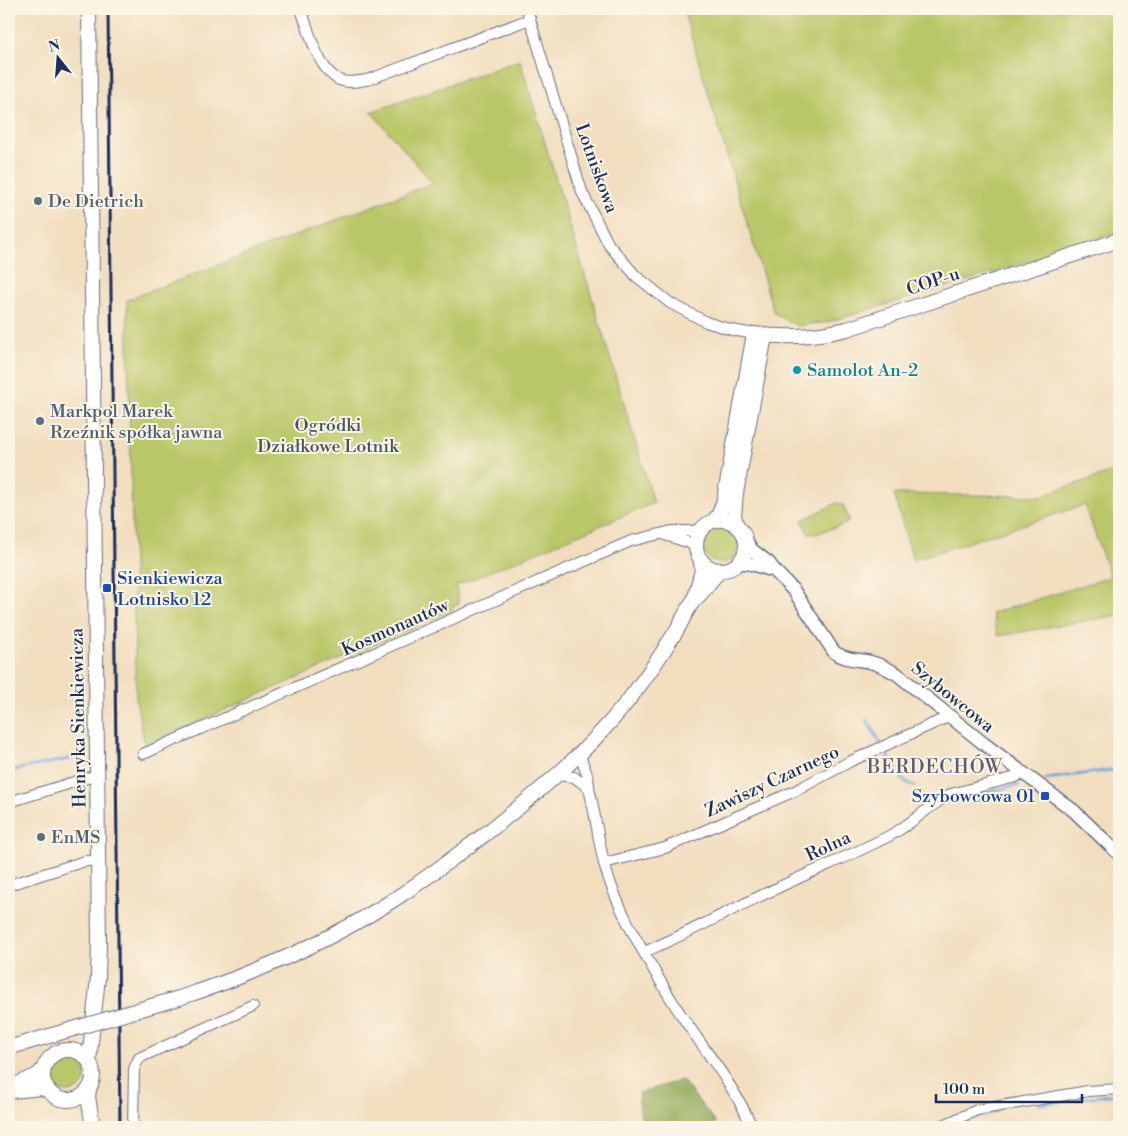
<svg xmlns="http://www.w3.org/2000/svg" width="1128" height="1136" font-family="'Libre Bodoni',serif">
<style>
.green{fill:#bac768;stroke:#6a7b63}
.forest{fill:#93ac5c;stroke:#576e5d}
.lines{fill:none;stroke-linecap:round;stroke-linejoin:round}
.stream{stroke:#6da3da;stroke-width:3}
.minor-casing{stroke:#666c80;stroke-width:12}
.tertiary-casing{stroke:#666c80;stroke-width:15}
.secondary-casing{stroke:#666c80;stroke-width:16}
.minor{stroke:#fff;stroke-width:10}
.tertiary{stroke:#fff;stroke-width:12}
.secondary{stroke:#fff;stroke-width:14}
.rail{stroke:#1b2f5e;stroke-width:3}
.secondary-bridge-casing{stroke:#666c80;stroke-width:16;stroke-linecap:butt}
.secondary-bridge{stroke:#fff;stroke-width:14}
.service-dot{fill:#5c6f8a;stroke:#fcf5e5;stroke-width:2}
.culture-dot{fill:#0f9aa8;stroke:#fcf5e5;stroke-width:2}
.transit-dot{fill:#1a4fb4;stroke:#fcf5e5;stroke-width:2}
.labels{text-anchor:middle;stroke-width:4;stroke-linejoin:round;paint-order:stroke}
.street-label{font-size:18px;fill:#1b2f5e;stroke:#fcf5e5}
.service-label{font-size:18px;fill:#4e5e75;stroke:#fcf5e5;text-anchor:start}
.culture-label{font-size:18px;fill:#0d838f;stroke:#fcf5e5;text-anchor:start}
.park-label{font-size:18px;fill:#435560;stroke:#fcf5e5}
.transit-label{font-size:18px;fill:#164399;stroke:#fcf5e5;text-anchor:start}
.neighbourhood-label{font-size:19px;letter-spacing:1px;fill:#615c76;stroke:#fcf5e5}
</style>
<rect width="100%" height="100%" fill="#fcf5e5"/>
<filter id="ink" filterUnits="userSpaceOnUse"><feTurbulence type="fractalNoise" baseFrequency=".02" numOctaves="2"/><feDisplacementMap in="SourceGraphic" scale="10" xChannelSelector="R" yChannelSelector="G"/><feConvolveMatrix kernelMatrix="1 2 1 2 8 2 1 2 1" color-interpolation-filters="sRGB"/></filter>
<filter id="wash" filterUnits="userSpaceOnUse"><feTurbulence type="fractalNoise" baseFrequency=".0096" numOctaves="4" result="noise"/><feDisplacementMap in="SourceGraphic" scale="20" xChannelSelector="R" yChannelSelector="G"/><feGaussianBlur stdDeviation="1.12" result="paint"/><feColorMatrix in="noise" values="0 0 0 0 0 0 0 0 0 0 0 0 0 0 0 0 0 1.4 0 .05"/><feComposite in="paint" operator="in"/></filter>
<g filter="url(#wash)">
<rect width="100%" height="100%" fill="#f2debf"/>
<g class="green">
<polygon points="683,9 1119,9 1119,232 986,275 828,322 797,326 774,313"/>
<polygon points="520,60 654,503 456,586 459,604 453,606 452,610 145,745 136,700 127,300 433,183 371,112"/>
<polygon points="1119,470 1119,615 998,636 992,613 1110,577 1085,505 913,560 894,494 1039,496"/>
<polygon points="837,503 843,505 849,519 847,523 816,534 808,533 802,520"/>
<circle cx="721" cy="545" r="18"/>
<circle cx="68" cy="1074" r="18"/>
</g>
<polygon class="forest" points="682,1080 716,1123 700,1127 642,1127 638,1093"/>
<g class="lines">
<g class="stream">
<polyline points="867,720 881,744"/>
<polyline points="884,750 903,780 914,786"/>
<polyline points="9,771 79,757"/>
<polyline points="1046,779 1119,769"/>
<polyline points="950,799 969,796 1018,785"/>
<polyline points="1040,1104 1116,1094"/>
<polyline points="956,1127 975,1117 997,1111"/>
</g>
</g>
</g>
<g filter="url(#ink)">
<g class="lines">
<defs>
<g id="minor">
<path d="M301 9C309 30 317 69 339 80 348 84 360 81 370 79L530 19"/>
<polyline points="527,9 582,192 609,245 636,276 670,303 706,322 732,330 754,334"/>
<polyline points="662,534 690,543 697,550"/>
<path d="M580 753C582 766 590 775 589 788 595 813 598 838 604 863 616 908 647 959 671 999 697 1042 732 1080 752 1127"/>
<polyline points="143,754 631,541 672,531 693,531 703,528"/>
<polyline points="558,775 574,777 589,788"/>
<polyline points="9,802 97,775"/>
<polyline points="604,863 665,848 797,790 849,762 950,716"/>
<polyline points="9,885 85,861 98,861"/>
<path d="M644 952C687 934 728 911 771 891 810 872 850 856 889 836 911 825 929 805 951 794L1016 777 1023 772"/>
<polyline points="133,1127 134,1069 139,1058 253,1006"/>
<polyline points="939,1127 977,1110 1088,1091 1119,1089"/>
</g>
<g id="tertiary">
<path d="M746 541 752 550 769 563 774 570 794 591 834 652C845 660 858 659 870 662 880 664 888 669 897 674L983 743 1074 811 1119 854"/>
<path d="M738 563C752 561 761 569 774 570"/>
</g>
<g id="secondary">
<polyline points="89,9 99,943 98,977 89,1061"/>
<circle cx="721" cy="545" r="25"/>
<path d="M714 521 719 514 724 500 754 334C786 338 815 337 847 329L1119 240"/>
<polyline points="737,526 734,516 736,493 765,336"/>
<polyline points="695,597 702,570 701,561"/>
<path d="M179 998C257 973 333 940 401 895 430 876 457 855 484 835 526 802 567 769 603 730 629 702 651 671 671 639 680 627 685 612 694 600 697 597 700 595 702 592 710 583 712 577 722 570"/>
<circle cx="68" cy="1075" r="25"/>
<polyline points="9,1088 38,1075 44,1068"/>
<polyline points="89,1089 88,1097 93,1127"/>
<polyline points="12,1091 41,1088 49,1091"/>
</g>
</defs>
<use href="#minor" class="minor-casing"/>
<use href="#tertiary" class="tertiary-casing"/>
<use href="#secondary" class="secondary-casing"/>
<use href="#minor" class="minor"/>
<use href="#tertiary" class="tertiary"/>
<use href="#secondary" class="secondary"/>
<polyline class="rail" points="108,9 120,1127"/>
<defs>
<polyline id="secondary-bridge" points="15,1046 179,998"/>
</defs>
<use href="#secondary-bridge" class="secondary-bridge-casing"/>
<use href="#secondary-bridge" class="secondary-bridge"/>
</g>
</g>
<g class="service-dot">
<circle cx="38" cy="201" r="5"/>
<circle cx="40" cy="421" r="5"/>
<circle cx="41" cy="837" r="5"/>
</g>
<circle class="culture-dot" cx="797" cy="370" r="5"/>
<g class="transit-dot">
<rect x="102" y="583" width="10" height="10" rx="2.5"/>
<rect x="1040" y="791" width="10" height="10" rx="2.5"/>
</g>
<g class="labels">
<g class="street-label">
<text transform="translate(597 168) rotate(70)" y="6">Lotniskowa</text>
<text transform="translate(933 281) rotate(-18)" y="6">COP-u</text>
<text transform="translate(395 627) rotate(-24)" y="6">Kosmonautów</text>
<text transform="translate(953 697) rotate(39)" y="6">Szybowcowa</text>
<text transform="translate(78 718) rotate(-91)" y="6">Henryka Sienkiewicza</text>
<text transform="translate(772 781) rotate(-25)" y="6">Zawiszy Czarnego</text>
<text transform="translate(828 846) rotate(-25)" y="6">Rolna</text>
</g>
<g class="service-label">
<text x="48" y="207">De Dietrich</text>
<text x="50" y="417">Markpol Marek<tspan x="50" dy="21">Rzeźnik spółka jawna</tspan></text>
<text x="51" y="843">EnMS</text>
</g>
<g class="culture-label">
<text x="807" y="376">Samolot An-2</text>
</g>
<g class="park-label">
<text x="328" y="431">Ogródki<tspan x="328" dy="21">Działkowe Lotnik</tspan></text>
</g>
<g class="transit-label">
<text x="117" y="584">Sienkiewicza<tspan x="117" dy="21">Lotnisko 12</tspan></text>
<text x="1035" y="802" text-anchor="end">Szybowcowa 01</text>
</g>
<g class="neighbourhood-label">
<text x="935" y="773">BERDECHÓW</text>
</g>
</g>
<rect width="1128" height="1136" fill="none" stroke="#fcf5e5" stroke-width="30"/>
<g transform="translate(58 58) rotate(343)" stroke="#fcf5e5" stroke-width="4" paint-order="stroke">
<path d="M0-4L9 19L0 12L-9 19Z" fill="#1b2f5e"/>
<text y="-8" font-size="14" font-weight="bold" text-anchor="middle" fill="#1b2f5e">N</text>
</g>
<path d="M936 1094v8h146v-8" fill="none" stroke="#1b2f5e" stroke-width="2.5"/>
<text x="943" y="1094" font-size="15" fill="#1b2f5e" stroke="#fcf5e5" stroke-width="4" paint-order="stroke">100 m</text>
</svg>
